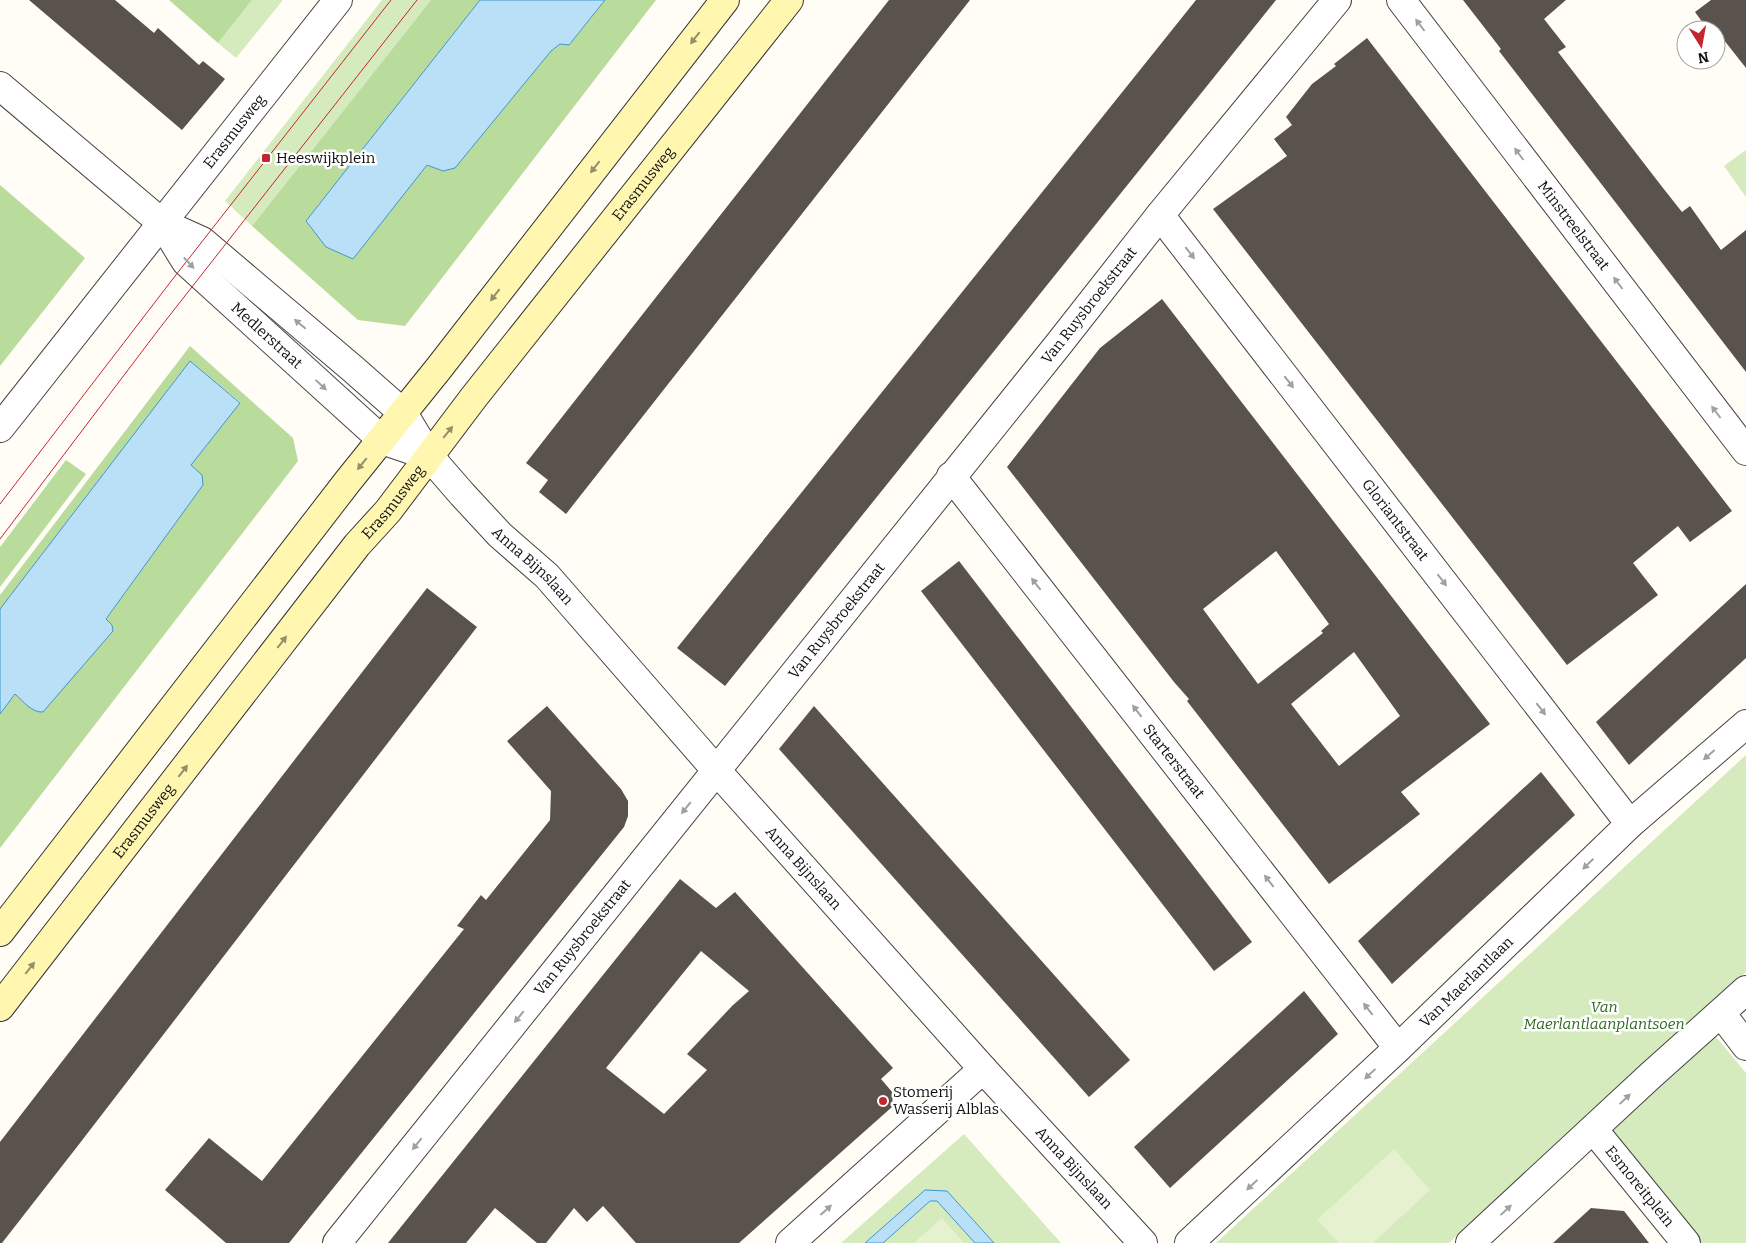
<svg xmlns="http://www.w3.org/2000/svg" width="1746" height="1243" font-family="Bitter,serif">
<style>
.green{fill:#d5ebbd}
.forest{fill:#b9dc9c}
.pitch{fill:#e6f2cf}
.water{fill:#b9e0f7;stroke:#3f96cf}
.building{fill:#5a524d;fill-rule:evenodd}
.lines{fill:none;stroke-linecap:round;stroke-linejoin:round}
.street-casing{stroke:#444;stroke-width:30}
.secondary-casing{stroke:#333;stroke-width:30}
.street{stroke:#fff;stroke-width:28}
.secondary{stroke:#fff6b0;stroke-width:28}
.tram{stroke:#c4262e;stroke-width:1}
.oneway{fill:#a0a0a0}
.oneway2{fill:#948f68}
.poi-dot{fill:#c4262e;stroke:#fff;stroke-width:2}
.labels{text-anchor:middle;stroke-width:5;stroke-linejoin:round;paint-order:stroke}
.street-label{font-size:15px;fill:#111;stroke:#fff}
.poi-label{font-size:15px;fill:#111;stroke:#fff;text-anchor:start}
.park-label{font-size:15px;font-style:italic;fill:#2f6b1f;stroke:#fff}
</style>
<rect width="100%" height="100%" fill="#fffdf5"/>
<g class="green">
<polygon points="252,0 283,0 236,58 218,43"/>
<polygon points="382,0 431,0 252,226 225,201"/>
<polygon points="1746,150 1746,197 1724,166"/>
<polygon points="1746,755 1746,972 1698,1015 1746,1073 1746,1243 1699,1243 1593,1109 1449,1243 1216,1243"/>
<polygon points="964,1134 1061,1243 841,1243"/>
</g>
<g class="forest">
<polygon points="169,0 252,0 218,43"/>
<polygon points="431,0 480,0 306,221 427,165 443,171 551,51 560,44 569,45 605,0 656,0 405,326 358,320 252,226"/>
<polygon points="0,185 85,258 0,366"/>
<polygon points="190,346 293,438 298,461 0,848 0,714 15,694 33,709 106,619 203,485 191,465 240,402 190,361 0,609 0,595"/>
<polygon points="66,460 86,474 0,587 0,547"/>
</g>
<g class="pitch">
<polygon points="1394,1149 1430,1190 1373,1243 1339,1243 1317,1220"/>
<polygon points="942,1218 964,1243 914,1243"/>
</g>
<g class="water">
<polygon points="480,0 605,0 569,45 560,44 551,51 455,168 443,171 427,165 353,259 326,247 306,221"/>
<path d="M190 361 240 403 191 465 202 475 203 485 106 619 112 625 113 631 43 712C32 713 23 701 15 694L0 714V609Z"/>
<polygon points="925,1190 947,1191 994,1243 975,1243 937,1201 930,1201 883,1243 865,1243"/>
</g>
<g class="building">
<polygon points="29,0 115,0 154,33 158,28 199,65 203,61 225,79 182,130"/>
<polygon points="889,0 970,0 566,514 539,492 548,480 526,463"/>
<polygon points="1196,0 1276,0 725,686 677,648"/>
<polygon points="1463,0 1566,0 1544,19 1566,47 1558,52 1663,188 1682,212 1690,206 1721,250 1746,230 1746,372 1499,51 1501,49"/>
<polygon points="1711,0 1746,0 1746,68 1716,30 1708,30 1695,12"/>
<polygon points="1367,38 1732,511 1690,542 1678,526 1633,563 1658,595 1567,665 1213,209 1287,156 1274,139 1292,125 1286,117 1312,84 1336,66 1334,64"/>
<path d="M1162 299 1490 724 1401 792 1420 814 1329 884 1187 701 1189 699 1174 682 1007 467 1100 348ZM1276 551 1329 624 1321 631 1323 633 1258 684 1203 609ZM1354 652 1400 716 1339 766 1291 704Z"/>
<polygon points="959,561 1252,942 1214,971 921,591"/>
<polygon points="1746,584 1746,658 1629,765 1596,722"/>
<polygon points="427,588 477,627 80,1143 2,1243 0,1243 0,1142"/>
<polygon points="547,706 621,789 628,801 628,816 624,827 289,1243 226,1243 165,1190 209,1138 262,1181 464,929 457,926 481,895 486,900 550,820 551,791 507,741"/>
<polygon points="814,706 1130,1060 1089,1097 779,749"/>
<polygon points="1541,772 1575,815 1392,984 1358,941"/>
<path d="M680 879 716 908 735 892 893 1068 881 1079 893 1093 892 1107 739 1243H636L603 1206 587 1222 574 1208 546 1243H537L495 1208 466 1243H388ZM701 951 749 991 732 1006 687 1054 707 1070 664 1114 606 1068Z"/>
<polygon points="1304,991 1338,1034 1170,1188 1134,1147"/>
<polygon points="1591,1208 1624,1211 1649,1243 1553,1243"/>
</g>
<g class="lines">
<defs>
<g id="street">
<path id="s1" d="M1401 0 1746 451"/>
<path id="s2" d="M0 86 162 223 202 241 353 369 403 413 429 456 462 494 500 535 547 576 716 770 983 1069 1143 1243"/>
<path id="s3" d="M1160 215 1630 824"/>
<path id="s4" d="M162 223 186 262 382 440 429 456"/>
<path id="s5" d="M0 428 338 0"/>
<path id="s6" d="M951 476 1398 1048"/>
<polyline points="1721,1013 1746,1046"/>
<path id="s7" d="M1593 1129 1686 1243"/>
<path id="s8" d="M337 1243 1058 345 1160 215 1337 0"/>
<polyline points="790,1243 983,1069"/>
<path id="s9" d="M1189 1243 1398 1048 1630 824 1746 724"/>
<polyline points="1470,1243 1650,1076 1746,990"/>
</g>
<g id="secondary">
<polyline points="0,932 348,481 439,368 725,0"/>
<path id="s10" d="M0 1007 357 545 388 511 474 397 789 0"/>
</g>
</defs>
<use href="#street" class="street-casing"/>
<use href="#secondary" class="secondary-casing"/>
<use href="#street" class="street"/>
<use href="#secondary" class="secondary"/>
<g class="tram">
<polyline points="0,504 172,280 391,0"/>
<polyline points="0,539 159,329 417,0"/>
</g>
</g>
<defs><path id="oneway-solid" d="M-6-.8H1V-3.2L6.5 0L1 3.2V.8H-6Z" transform="scale(1.25)"/></defs>
<g class="oneway">
<use href="#oneway-solid" transform="translate(1420 25) rotate(-127)"/>
<use href="#oneway-solid" transform="translate(1519 154) rotate(-127)"/>
<use href="#oneway-solid" transform="translate(1190 253) rotate(52)"/>
<use href="#oneway-solid" transform="translate(189 263) rotate(47)"/>
<use href="#oneway-solid" transform="translate(1618 283) rotate(-127)"/>
<use href="#oneway-solid" transform="translate(300 324) rotate(-140)"/>
<use href="#oneway-solid" transform="translate(1289 382) rotate(52)"/>
<use href="#oneway-solid" transform="translate(321 385) rotate(43)"/>
<use href="#oneway-solid" transform="translate(1716 412) rotate(-127)"/>
<use href="#oneway-solid" transform="translate(1442 580) rotate(52)"/>
<use href="#oneway-solid" transform="translate(1036 584) rotate(-128)"/>
<use href="#oneway-solid" transform="translate(1541 709) rotate(52)"/>
<use href="#oneway-solid" transform="translate(1137 711) rotate(-128)"/>
<use href="#oneway-solid" transform="translate(1709 755) rotate(139)"/>
<use href="#oneway-solid" transform="translate(686 808) rotate(129)"/>
<use href="#oneway-solid" transform="translate(1588 864) rotate(136)"/>
<use href="#oneway-solid" transform="translate(1269 881) rotate(-128)"/>
<use href="#oneway-solid" transform="translate(1368 1009) rotate(-128)"/>
<use href="#oneway-solid" transform="translate(519 1017) rotate(129)"/>
<use href="#oneway-solid" transform="translate(1370 1074) rotate(137)"/>
<use href="#oneway-solid" transform="translate(1625 1099) rotate(-43)"/>
<use href="#oneway-solid" transform="translate(417 1144) rotate(129)"/>
<use href="#oneway-solid" transform="translate(1252 1185) rotate(137)"/>
<use href="#oneway-solid" transform="translate(826 1210) rotate(-42)"/>
<use href="#oneway-solid" transform="translate(1506 1210) rotate(-43)"/>
</g>
<g class="oneway2">
<use href="#oneway-solid" transform="translate(695 38) rotate(128)"/>
<use href="#oneway-solid" transform="translate(595 167) rotate(128)"/>
<use href="#oneway-solid" transform="translate(495 295) rotate(128)"/>
<use href="#oneway-solid" transform="translate(448 432) rotate(-51)"/>
<use href="#oneway-solid" transform="translate(362 464) rotate(129)"/>
<use href="#oneway-solid" transform="translate(282 642) rotate(-52)"/>
<use href="#oneway-solid" transform="translate(183 771) rotate(-52)"/>
<use href="#oneway-solid" transform="translate(30 968) rotate(-52)"/>
</g>
<g class="poi-dot">
<rect x="261" y="153" width="10" height="10" rx="2.5"/>
<circle cx="883" cy="1101" r="5"/>
</g>
<g class="labels">
<g class="street-label">
<text dy="5" stroke="none"><textPath href="#s5" startOffset="378">Erasmusweg</textPath></text>
<text dy="5" stroke="none"><textPath href="#s10" startOffset="1045">Erasmusweg</textPath></text>
<text dy="5" stroke="none"><textPath href="#s1" startOffset="284">Minstreelstraat</textPath></text>
<text dy="5" stroke="none"><textPath href="#s8" startOffset="1202">Van Ruysbroekstraat</textPath></text>
<text dy="5" stroke="none"><textPath href="#s4" startOffset="155">Medlerstraat</textPath></text>
<text dy="5" stroke="none"><textPath href="#s10" startOffset="640">Erasmusweg</textPath></text>
<text dy="5" stroke="none"><textPath href="#s3" startOffset="385">Gloriantstraat</textPath></text>
<text dy="5" stroke="none"><textPath href="#s2" startOffset="722">Anna Bijnslaan</textPath></text>
<text dy="5" stroke="none"><textPath href="#s8" startOffset="798">Van Ruysbroekstraat</textPath></text>
<text dy="5" stroke="none"><textPath href="#s6" startOffset="362">Starterstraat</textPath></text>
<text dy="5" stroke="none"><textPath href="#s10" startOffset="235">Erasmusweg</textPath></text>
<text dy="5" stroke="none"><textPath href="#s2" startOffset="1128">Anna Bijnslaan</textPath></text>
<text dy="5" stroke="none"><textPath href="#s8" startOffset="392">Van Ruysbroekstraat</textPath></text>
<text dy="5" stroke="none"><textPath href="#s9" startOffset="381">Van Maerlantlaan</textPath></text>
<text dy="5" stroke="none"><textPath href="#s2" startOffset="1532">Anna Bijnslaan</textPath></text>
<text dy="5" stroke="none"><textPath href="#s7" startOffset="74">Esmoreitplein</textPath></text>
</g>
<g class="poi-label">
<text x="276" y="163">Heeswijkplein</text>
<text x="893" y="1097">Stomerij<tspan x="893" dy="17">Wasserij Alblas</tspan></text>
</g>
<g class="park-label">
<text x="1604" y="1012">Van<tspan x="1604" dy="17">Maerlantlaanplantsoen</tspan></text>
</g>
</g>
<g transform="translate(1701 45) rotate(169)"><circle r="24" fill="#ffffff" stroke="#a0a0a0"/>
<path d="M0-4L9 19L0 12L-9 19Z" fill="#c4262e"/>
<text y="-8" font-size="14" font-weight="bold" text-anchor="middle" fill="#111111">N</text>
</g>
</svg>
